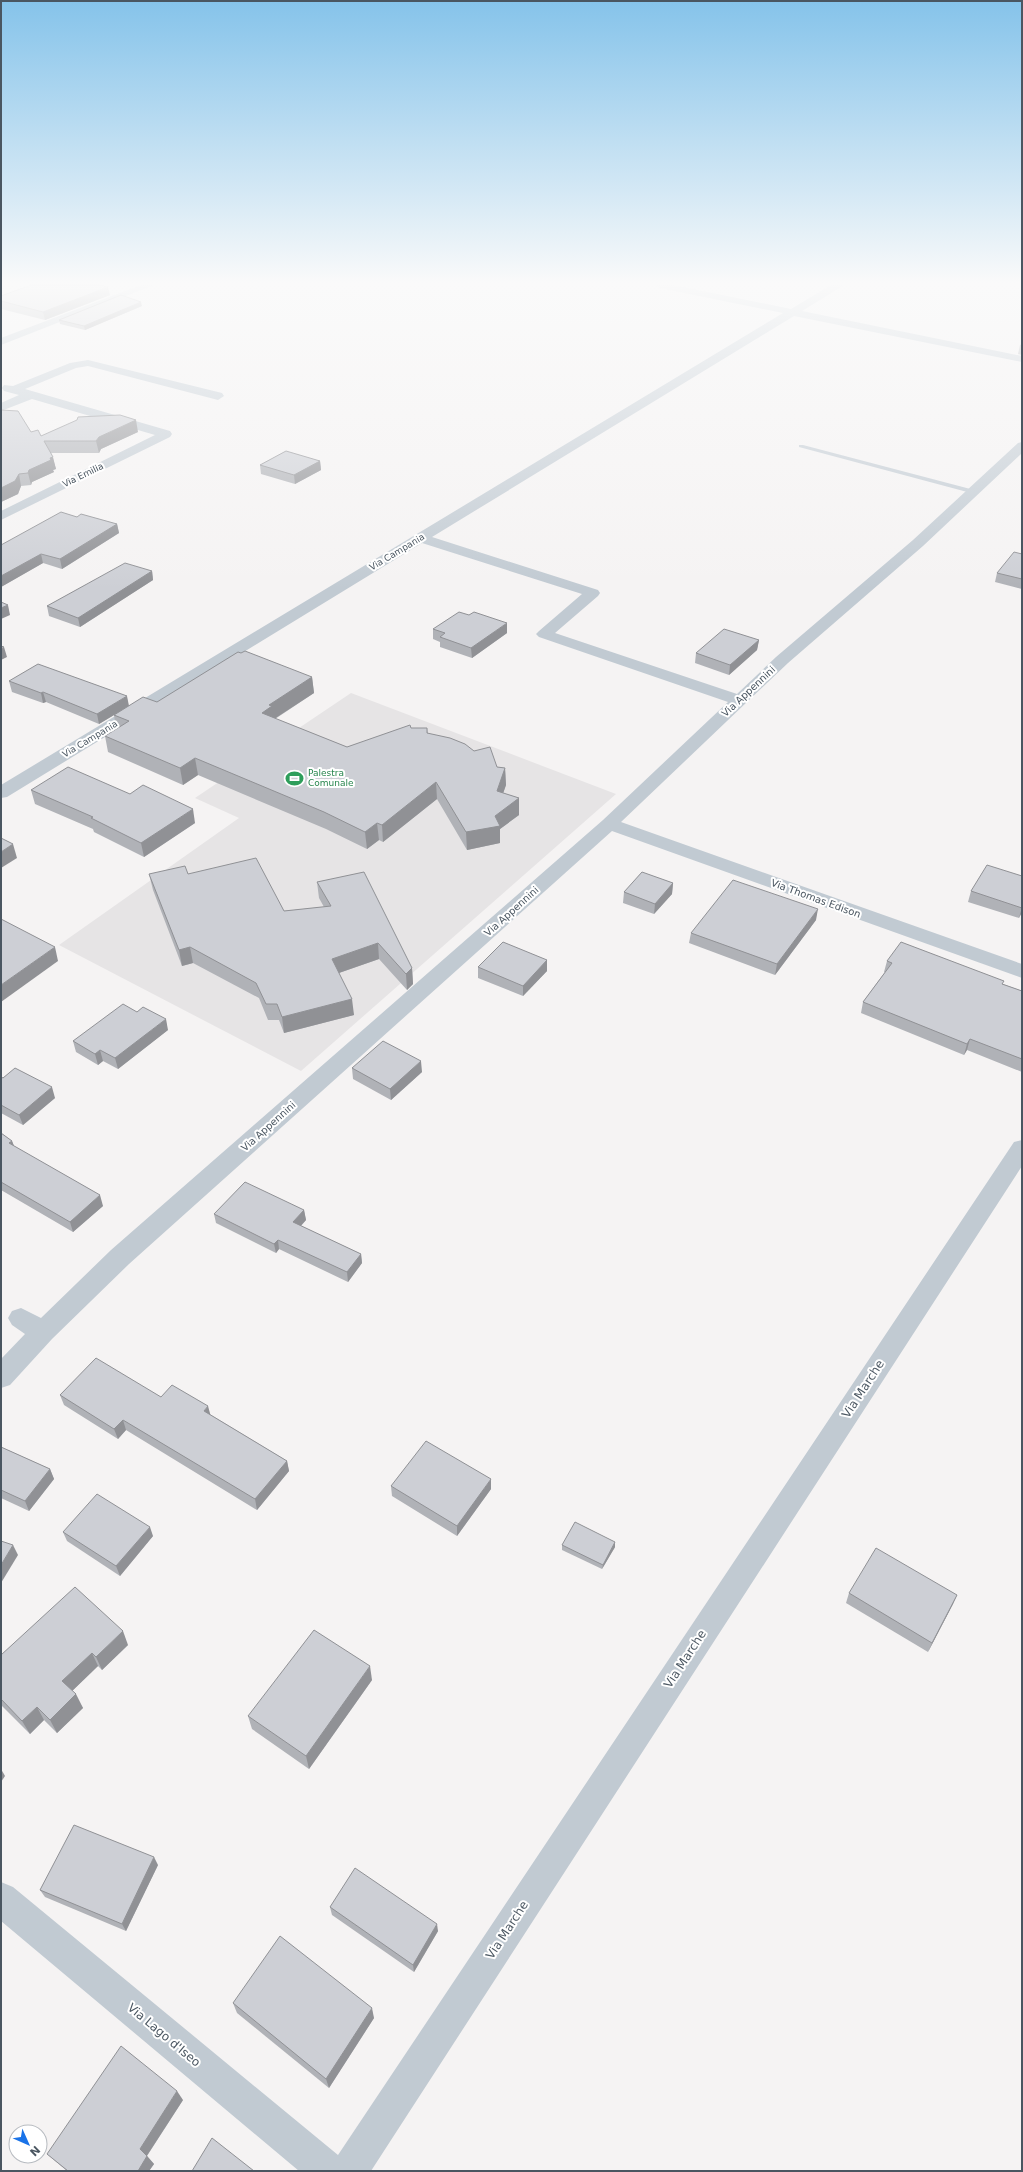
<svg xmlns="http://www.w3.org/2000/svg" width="1023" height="2172" font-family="'DejaVu Sans',sans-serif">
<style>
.education{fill:#e6e4e5}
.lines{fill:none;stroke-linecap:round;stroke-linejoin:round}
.lane{fill:#c1cad2;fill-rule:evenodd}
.street{fill:#c1cad2;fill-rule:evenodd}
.wall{fill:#b0b2b7}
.shaded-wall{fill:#909195}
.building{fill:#cdcfd5;stroke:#909195}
.labels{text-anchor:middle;stroke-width:4;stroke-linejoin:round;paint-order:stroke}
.far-street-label{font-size:9px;fill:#4a5661;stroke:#fff}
.far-leisure-label{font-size:9px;fill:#27864d;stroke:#fff;text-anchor:start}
.street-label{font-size:10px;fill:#4a5661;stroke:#fff}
.near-street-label{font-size:12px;fill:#4a5661;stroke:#fff}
</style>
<rect width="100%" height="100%" fill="#f5f3f3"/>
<polygon class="education" points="351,693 616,794 301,1071 59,945 239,818 195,798"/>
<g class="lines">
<polygon class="lane" points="799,445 803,445 978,491 971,493 799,447"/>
<g class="street">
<polygon points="141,285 154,285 1,345 1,338"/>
<polygon points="655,285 673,285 791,309 831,285 842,285 841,287 802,311 1022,356 1022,362 794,316 432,537 598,590 600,593 598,596 555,633 737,694 776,657 913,540 1018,443 1022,442 1022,453 923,546 788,663 621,822 1022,964 1022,978 612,831 129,1264 52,1339 10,1385 1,1388 1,1359 25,1334 12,1325 8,1318 12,1311 21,1308 41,1318 111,1250 603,820 728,702 539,637 536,634 539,631 582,594 422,543 7,797 1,798 1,785 783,313 660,288"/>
<polygon points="88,360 222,393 224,396 218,400 88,366 76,368 25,389 170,431 172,434 170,437 1,520 1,511 155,435 32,399 1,411 1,403 19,395 4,391 2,388 4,385 13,386 70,363"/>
<polygon points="1022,1140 1022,1166 371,2171 299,2171 1,1921 1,1882 13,1887 338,2155 1014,1142"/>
</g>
</g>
<g class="wall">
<polygon points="110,295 45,320 1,309 1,296"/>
<polygon points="142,306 85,330 60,324 59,320"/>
<polygon points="1022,344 1022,355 1018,354 1020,345"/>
<polygon points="31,432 41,436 138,432 101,449 99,453 51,453 56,469 53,470 54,472 32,482 31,485 21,486 18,494 1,502"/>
<polygon points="320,461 321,470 295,484 261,474 260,465"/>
<polygon points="77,517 117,524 119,533 62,569 43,563 1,587 1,545"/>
<polygon points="1022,554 1022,589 995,582 997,573"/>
<polygon points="152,571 153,580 80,627 49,616 47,606"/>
<polygon points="433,629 507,633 472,658 440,647 440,642 433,639"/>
<polygon points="759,640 757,650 729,675 695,663 696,653"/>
<polygon points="312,677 314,693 275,719 347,747 411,728 427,728 428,734 474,751 497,767 505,768 506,785 503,793 519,798 519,815 500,829 500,843 467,850 437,799 383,842 379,840 367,849 326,829 198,775 183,785 108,752 105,736 116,728 114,715 99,724 46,702 43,703 12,692 9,681 129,706 157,702"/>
<polygon points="31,790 195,823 144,857 94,832 93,829 35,804"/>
<polygon points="149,874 188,874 284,911 324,907 319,898 317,882 412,968 413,984 407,990 379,959 339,973 354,1015 284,1033 279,1020 268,1020 259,998 193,963 182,966 153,890"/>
<polygon points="1022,876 1022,912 1019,918 968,902 971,891"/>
<polygon points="673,883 672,894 654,914 623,903 624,892"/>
<polygon points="816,920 775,975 689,943 691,933"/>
<polygon points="547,960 547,971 523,996 478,978 478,967"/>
<polygon points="887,961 1003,984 1022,991 1022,1072 967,1050 964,1055 861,1013 863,1002 885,972 884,972"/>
<polygon points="168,1030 118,1069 103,1061 98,1065 76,1052 73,1041"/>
<polygon points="352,1068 422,1072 391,1100 353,1079"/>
<polygon points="1,1077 55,1098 23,1125 1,1113"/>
<polygon points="1,1133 12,1141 14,1146 103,1206 73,1232 1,1190"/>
<polygon points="304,1210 306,1220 301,1226 361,1254 362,1263 348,1282 279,1249 276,1253 216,1223 214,1214"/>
<polygon points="60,1395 161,1397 211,1415 287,1461 289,1471 257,1510 126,1430 118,1439 64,1405"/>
<polygon points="1,1447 50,1469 54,1479 29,1511 1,1498"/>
<polygon points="391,1486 491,1489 457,1536 392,1496"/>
<polygon points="63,1532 153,1536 120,1576 67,1541"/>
<polygon points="615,1542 615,1547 602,1569 562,1550 562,1545"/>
<polygon points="849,1593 957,1595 953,1604 928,1652 846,1603"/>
<polygon points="128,1645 102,1670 98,1666 72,1691 83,1708 57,1733 44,1720 30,1734 1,1705 1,1655"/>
<polygon points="372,1680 309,1769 252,1729 248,1716"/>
<polygon points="158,1865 126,1931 45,1897 40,1890"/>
<polygon points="330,1907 438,1931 414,1972 332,1915"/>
<polygon points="233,2003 374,2018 329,2088 237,2013"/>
<polygon points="183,2100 147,2156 154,2164 149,2171 67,2171 47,2154"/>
</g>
<g class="shaded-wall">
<polygon points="108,287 110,295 45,320 43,312"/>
<polygon points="141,302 142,306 85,330 84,326"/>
<polygon points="136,420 138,432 101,449 99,453 96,441 99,437"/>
<polygon points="53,457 56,469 53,470 54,472 32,482 31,485 28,473 29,470 50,458"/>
<polygon points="320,461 321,470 295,484 294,475"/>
<polygon points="19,474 21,486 18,494 1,502 1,488"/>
<polygon points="117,524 119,533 62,569 60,559"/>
<polygon points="41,554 43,563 1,587 1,576"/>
<polygon points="152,571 153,580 80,627 78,618"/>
<polygon points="8,605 10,615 1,619 1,608"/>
<polygon points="507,623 507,633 472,658 471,648"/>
<polygon points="759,640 757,650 729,675 730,665"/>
<polygon points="4,647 7,657 1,660 1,649"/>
<polygon points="312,677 314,693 274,719 262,713 269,705"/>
<polygon points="43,692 46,702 43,703 41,693"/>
<polygon points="127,696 129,706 99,724 97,714"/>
<polygon points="195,758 198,775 183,785 180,768"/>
<polygon points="505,768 506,785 498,808 497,791"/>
<polygon points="436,782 437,799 383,842 382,825"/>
<polygon points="519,798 519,815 500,829 500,843 467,850 466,832 495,816"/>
<polygon points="193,809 195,823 144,857 141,843"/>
<polygon points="377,823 379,840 367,849 365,832"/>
<polygon points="13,844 17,858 1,868 1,852"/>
<polygon points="673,883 672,894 654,914 655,904"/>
<polygon points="1022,907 1022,912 1019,918"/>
<polygon points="818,909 816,920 775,975 777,964"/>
<polygon points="378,943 379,959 333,975 332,959"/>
<polygon points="55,947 58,961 1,1002 1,985"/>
<polygon points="190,947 193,963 182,966 179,950"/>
<polygon points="547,960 547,971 523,996 523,986"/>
<polygon points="412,968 413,984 407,990 406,974"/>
<polygon points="352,999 354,1015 284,1033 282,1017"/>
<polygon points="166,1019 168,1030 118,1069 115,1058"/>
<polygon points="970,1039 967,1050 964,1055 967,1044"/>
<polygon points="100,1050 103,1061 98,1065 95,1054"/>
<polygon points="421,1061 422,1072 391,1100 390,1089"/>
<polygon points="52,1087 55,1098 23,1125 19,1115"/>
<polygon points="12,1141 16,1151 9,1143"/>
<polygon points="100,1195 103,1206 73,1232 70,1222"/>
<polygon points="304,1210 306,1220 295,1232 293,1222"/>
<polygon points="278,1240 279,1249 276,1253 274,1244"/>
<polygon points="361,1254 362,1263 348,1282 347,1272"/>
<polygon points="208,1406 211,1417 204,1411"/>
<polygon points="123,1420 126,1430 118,1439 114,1429"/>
<polygon points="287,1461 289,1471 257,1510 255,1499"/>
<polygon points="50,1469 54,1479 29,1511 25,1501"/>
<polygon points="491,1479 491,1489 457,1536 457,1526"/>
<polygon points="150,1527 153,1536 120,1576 116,1566"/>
<polygon points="615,1542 615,1547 602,1569 603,1565"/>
<polygon points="13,1545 18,1555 1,1583 1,1565"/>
<polygon points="957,1595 953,1604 928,1652 932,1643"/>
<polygon points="123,1631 128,1645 102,1670 96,1657"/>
<polygon points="92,1653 98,1666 69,1694 62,1681"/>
<polygon points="370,1666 372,1680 309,1769 306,1756"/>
<polygon points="76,1694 83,1708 57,1733 50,1720"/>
<polygon points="37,1707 44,1720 30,1734 22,1721"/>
<polygon points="1,1769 5,1776 1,1782"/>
<polygon points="154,1857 158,1865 126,1931 122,1924"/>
<polygon points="437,1924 438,1931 414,1972 413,1965"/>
<polygon points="372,2008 374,2018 329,2088 326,2079"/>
<polygon points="177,2091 183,2100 146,2157 140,2149"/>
<polygon points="147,2156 154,2164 149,2171 138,2171"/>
</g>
<g class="building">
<polygon points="31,285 99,285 108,287 43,312 1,301 1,296"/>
<polygon points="121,295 141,302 84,326 59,320"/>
<polygon points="1,410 18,411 31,432 38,430 41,436 77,420 78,417 120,415 136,420 99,437 96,441 44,441 53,457 50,458 51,460 29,470 28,473 19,474 15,481 1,488"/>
<polygon points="286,451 320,461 294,475 260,465"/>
<polygon points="61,512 77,517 81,514 117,524 60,559 41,554 1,576 1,545"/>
<polygon points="1014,552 1022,554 1022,579 997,573"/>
<polygon points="125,563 152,571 78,618 47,606"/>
<polygon points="1,602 8,605 1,608"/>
<polygon points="459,612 469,615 474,612 507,623 471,648 440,637 445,633 433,629"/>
<polygon points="724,629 759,640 730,665 696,653"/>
<polygon points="1,646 4,647 1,649"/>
<polygon points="245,651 312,677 269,705 272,706 262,713 347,747 410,725 411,728 427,728 427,733 450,738 465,744 474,751 490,747 497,767 505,768 497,791 519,798 495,816 500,826 466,832 436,782 382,825 377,823 365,832 324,812 195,758 180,768 105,736 129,721 114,715 143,697 157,702 238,652 241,653"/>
<polygon points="38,664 127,696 97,714 43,692 41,693 9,681"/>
<polygon points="68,767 130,794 143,785 193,809 141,843 91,818 93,817 31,790"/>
<polygon points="1,838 13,844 1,852"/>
<polygon points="256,858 284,911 331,906 317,882 364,872 412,968 406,974 378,943 332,959 352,999 282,1017 277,1004 266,1004 256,983 190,947 179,950 149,874 185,866 188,874"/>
<polygon points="987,865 1022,876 1022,908 971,891"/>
<polygon points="642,872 673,883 655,904 624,892"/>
<polygon points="733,880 818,909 777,964 691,933"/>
<polygon points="1,919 55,947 1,985"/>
<polygon points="503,942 547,960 523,986 478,967"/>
<polygon points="901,942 1004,981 1002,984 1022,991 1022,1059 970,1039 967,1044 863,1002 892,963 887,961"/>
<polygon points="123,1004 137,1012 143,1007 166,1019 115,1058 100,1050 95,1054 73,1041"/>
<polygon points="383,1041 421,1061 390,1089 352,1068"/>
<polygon points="15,1068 52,1087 19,1115 1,1105 1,1077 3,1078"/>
<polygon points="1,1133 12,1141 9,1143 100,1195 70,1222 1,1182"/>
<polygon points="245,1182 304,1210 293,1222 361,1254 347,1272 278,1240 274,1244 214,1214"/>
<polygon points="96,1358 161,1397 172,1385 208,1406 204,1411 287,1461 255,1499 123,1420 114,1429 60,1395"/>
<polygon points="426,1441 491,1479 457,1526 391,1486"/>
<polygon points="1,1447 50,1469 25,1501 1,1490"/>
<polygon points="97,1494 150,1527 116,1566 63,1532"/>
<polygon points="575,1522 615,1542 603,1565 562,1545"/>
<polygon points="1,1541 13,1545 1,1565"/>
<polygon points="876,1548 957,1595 932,1643 849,1593"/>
<polygon points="75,1587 123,1631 96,1657 92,1653 62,1681 76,1694 50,1720 37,1707 22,1721 1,1699 1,1655"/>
<polygon points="314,1630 370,1666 306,1756 248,1716"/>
<polygon points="74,1825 154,1857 122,1924 40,1890"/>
<polygon points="355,1868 437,1924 413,1965 330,1907"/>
<polygon points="280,1936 372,2008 326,2079 233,2003"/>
<polygon points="121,2046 177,2091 140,2149 147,2156 138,2171 68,2171 47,2154"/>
<polygon points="212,2138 254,2171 192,2171"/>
</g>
<linearGradient id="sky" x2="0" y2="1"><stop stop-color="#85c3ea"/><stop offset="0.48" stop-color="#fafafa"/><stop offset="1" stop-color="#fafafa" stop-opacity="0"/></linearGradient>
<rect width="1023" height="589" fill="url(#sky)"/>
<defs>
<symbol id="stadium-bare" viewBox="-9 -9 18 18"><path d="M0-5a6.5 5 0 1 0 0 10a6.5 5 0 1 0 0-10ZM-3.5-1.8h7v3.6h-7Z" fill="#2e9e5b" stroke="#fff" stroke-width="2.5" paint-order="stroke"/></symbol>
</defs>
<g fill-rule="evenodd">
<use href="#stadium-bare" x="282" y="766" width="25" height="25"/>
</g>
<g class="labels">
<g class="far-street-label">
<text transform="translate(83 475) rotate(-26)" y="3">Via Emilia</text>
<text transform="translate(397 552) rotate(-31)" y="3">Via Campania</text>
<text transform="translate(90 739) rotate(-31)" y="3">Via Campania</text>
</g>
<g class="far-leisure-label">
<text x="308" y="776">Palestra<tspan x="308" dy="10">Comunale</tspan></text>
</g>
<g class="street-label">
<text transform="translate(748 691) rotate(-43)" y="4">Via Appennini</text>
<text transform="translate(816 898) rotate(20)" y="4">Via Thomas Edison</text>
<text transform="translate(511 911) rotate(-42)" y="4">Via Appennini</text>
<text transform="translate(268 1126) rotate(-42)" y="4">Via Appennini</text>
</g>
<g class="near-street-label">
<text transform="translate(863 1389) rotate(-57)" y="4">Via Marche</text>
<text transform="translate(685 1659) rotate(-57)" y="4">Via Marche</text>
<text transform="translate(507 1930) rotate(-57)" y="4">Via Marche</text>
<text transform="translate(164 2035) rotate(40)" y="4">Via Lago d'Iseo</text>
</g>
</g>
<rect width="1023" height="2172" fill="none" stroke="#4a5661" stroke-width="4"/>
<g transform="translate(28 2144) rotate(135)"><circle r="19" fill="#ffffff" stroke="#b7bbc0"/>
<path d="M0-3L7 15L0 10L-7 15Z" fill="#1a73e8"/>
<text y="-6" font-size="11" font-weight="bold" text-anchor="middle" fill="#4a5661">N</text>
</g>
</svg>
